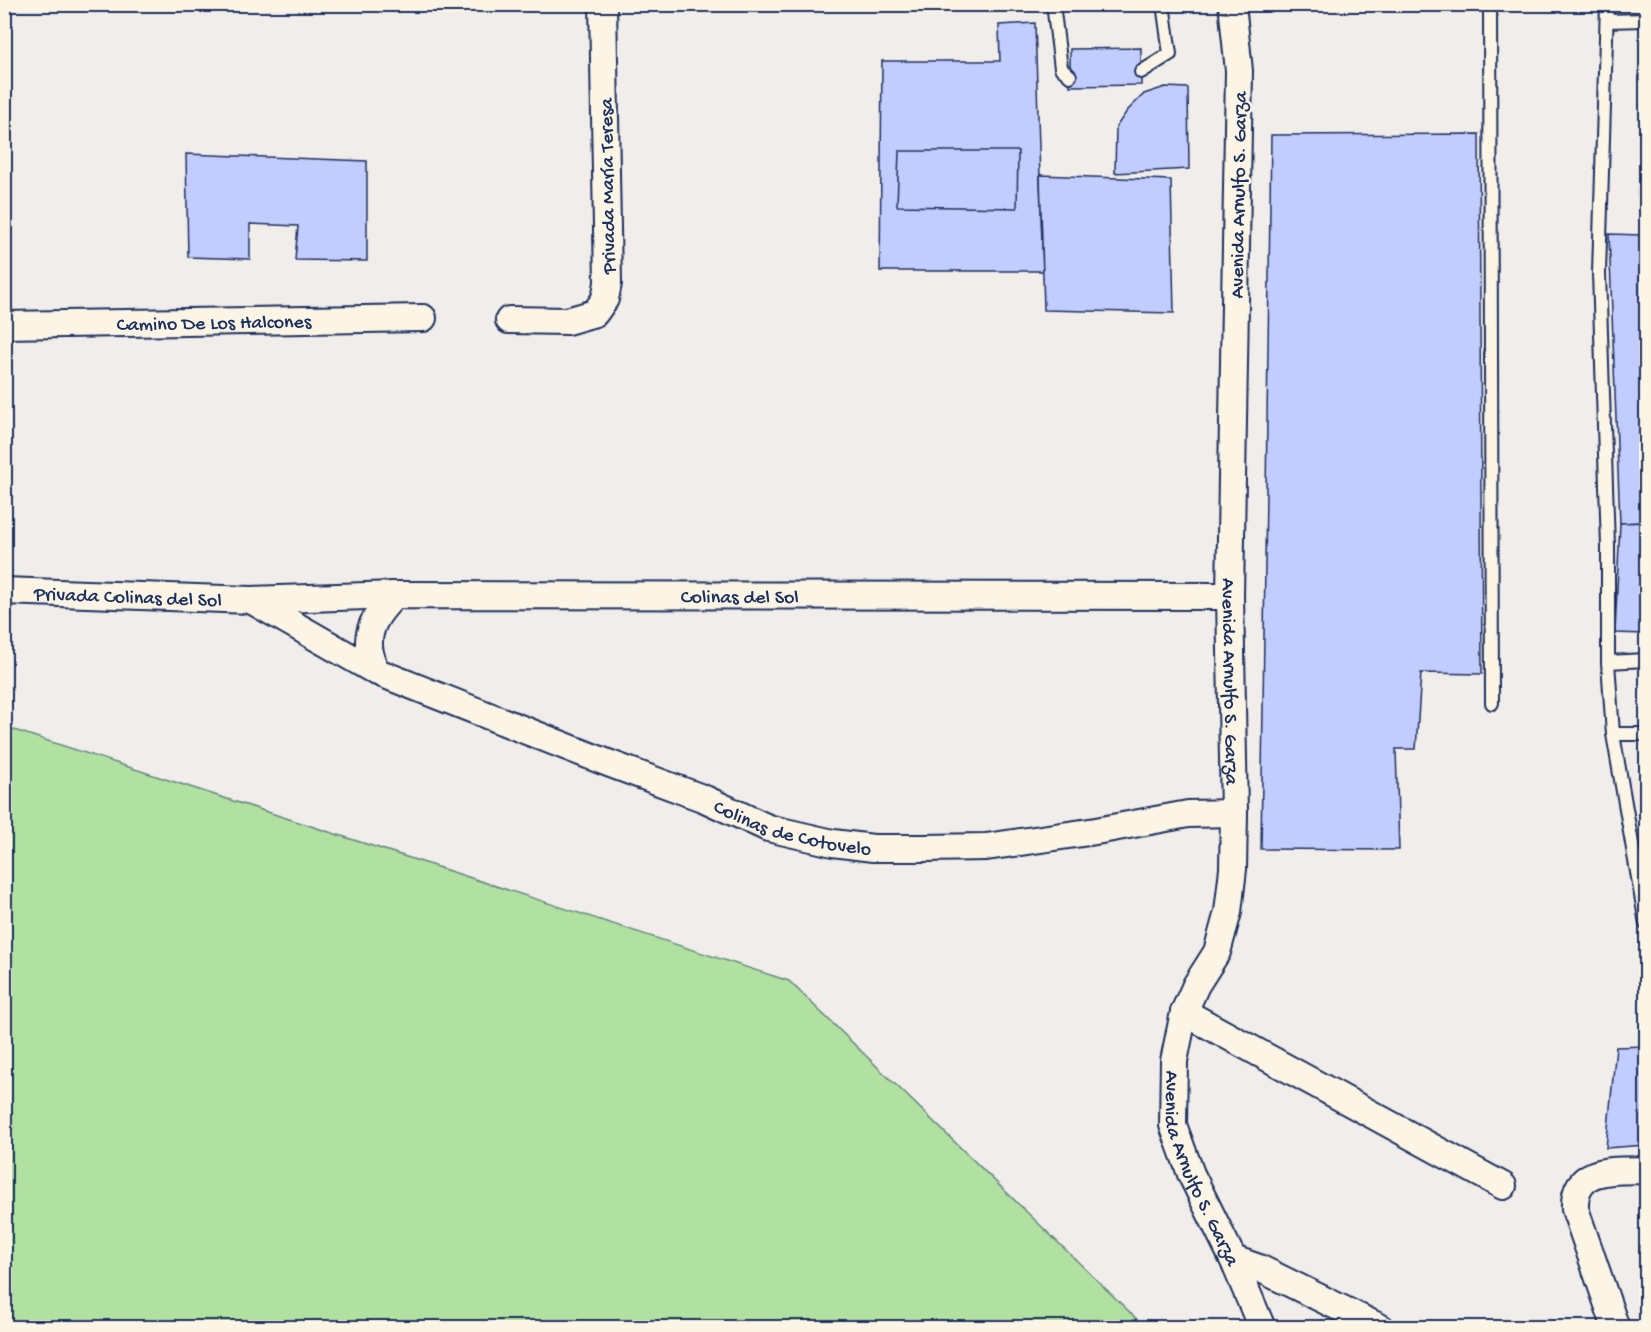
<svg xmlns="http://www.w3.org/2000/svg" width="1651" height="1332" font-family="'Gochi Hand',sans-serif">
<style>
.green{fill:#b1e1a1;stroke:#668880;stroke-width:1.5}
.building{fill:#c2ccfe;stroke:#1b2f5e;stroke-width:1.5}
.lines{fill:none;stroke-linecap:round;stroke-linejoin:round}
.service-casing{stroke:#1b2f5e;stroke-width:16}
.minor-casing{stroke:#1b2f5e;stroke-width:30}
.service{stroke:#fcf5e5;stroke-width:12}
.minor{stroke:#fcf5e5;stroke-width:26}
.labels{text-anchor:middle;stroke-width:5;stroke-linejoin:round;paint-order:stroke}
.street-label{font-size:20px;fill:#1b2f5e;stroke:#fcf5e5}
</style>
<rect width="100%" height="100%" fill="#f0edea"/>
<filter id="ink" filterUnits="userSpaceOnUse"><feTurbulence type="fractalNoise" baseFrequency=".0167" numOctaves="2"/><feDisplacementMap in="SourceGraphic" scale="12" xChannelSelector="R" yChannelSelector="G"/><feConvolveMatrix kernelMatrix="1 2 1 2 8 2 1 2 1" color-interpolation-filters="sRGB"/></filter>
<g filter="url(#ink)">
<polygon class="green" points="5,727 789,981 1145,1327 21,1327 4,1312"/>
<g class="building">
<polygon points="1035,23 1043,271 880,271 882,61 1000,61 999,25"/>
<polygon points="1141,48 1141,85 1070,86 1070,49"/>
<polygon points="1165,87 1188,88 1189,169 1115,173 1116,127 1127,111 1144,94"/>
<polygon points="1479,134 1482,674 1421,673 1416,749 1396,749 1399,850 1261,849 1271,135"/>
<polygon points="899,151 1018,151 1017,208 897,206"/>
<polygon points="186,154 367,161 367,261 295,260 298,226 250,224 250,259 188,257"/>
<polygon points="1040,175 1171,180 1174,313 1044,310"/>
<polygon points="1646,190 1646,522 1620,523 1609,234 1642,235 1638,191"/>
<polygon points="1646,522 1646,634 1615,633 1620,523"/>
<polygon points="1646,1046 1646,1145 1606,1148 1616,1047"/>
</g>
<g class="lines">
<defs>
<g id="service">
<polyline points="1053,4 1061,68 1070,76"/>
<polyline points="1490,4 1492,703"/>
<polyline points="1607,4 1599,273 1608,546 1608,662 1613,734 1646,924"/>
<polyline points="1607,21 1646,20"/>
<polyline points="1141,72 1170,54 1163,4"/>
<polyline points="1608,662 1646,660"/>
<polyline points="1613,734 1646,734"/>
</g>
<g id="minor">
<path id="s1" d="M1232 4 1239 71 1230 596 1234 813 1233 869 1228 912 1217 952 1196 985 1184 1012 1174 1061 1173 1125 1191 1174 1233 1259 1262 1328"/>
<polyline points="509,320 567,321 595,313 605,299 608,283 603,4"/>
<path id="s2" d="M4 325 423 318"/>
<path id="s3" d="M4 591 251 600 395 595 1230 596"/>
<path id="s4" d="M251 600 375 671 608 763 705 799 768 828 833 843 873 848H924L986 847 1096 831 1188 814 1234 813"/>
<path d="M375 671C373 662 368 651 369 642 369 623 382 608 395 595"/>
<polyline points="1184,1012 1503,1186"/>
<polyline points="1233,1259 1259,1268 1381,1328"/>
<path d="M1616 1328 1575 1209C1573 1165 1614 1171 1646 1170"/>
</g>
</defs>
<use href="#service" class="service-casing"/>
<use href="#minor" class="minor-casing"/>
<use href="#service" class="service"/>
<use href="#minor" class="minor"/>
</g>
</g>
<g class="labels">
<g class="street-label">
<text transform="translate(606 186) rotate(-91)" y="7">Privada María Teresa</text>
<text transform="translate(1237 195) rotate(-89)" y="7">Avenida Arnulfo S. Garza</text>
<text dy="7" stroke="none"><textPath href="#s2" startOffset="210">Camino De Los Halcones</textPath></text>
<text dy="7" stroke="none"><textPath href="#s3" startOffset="124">Privada Colinas del Sol</textPath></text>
<text dy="7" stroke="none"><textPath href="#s3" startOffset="736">Colinas del Sol</textPath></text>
<text dy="7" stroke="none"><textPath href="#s1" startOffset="678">Avenida Arnulfo S. Garza</textPath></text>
<text dy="7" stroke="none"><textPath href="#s4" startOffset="590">Colinas de Cotovelo</textPath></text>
<text dy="7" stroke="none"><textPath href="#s1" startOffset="1182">Avenida Arnulfo S. Garza</textPath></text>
</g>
</g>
<rect width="1651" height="1332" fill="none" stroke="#fcf5e5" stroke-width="24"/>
<rect x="12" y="12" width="1627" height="1308" fill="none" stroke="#1b2f5e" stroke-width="2" filter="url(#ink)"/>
</svg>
